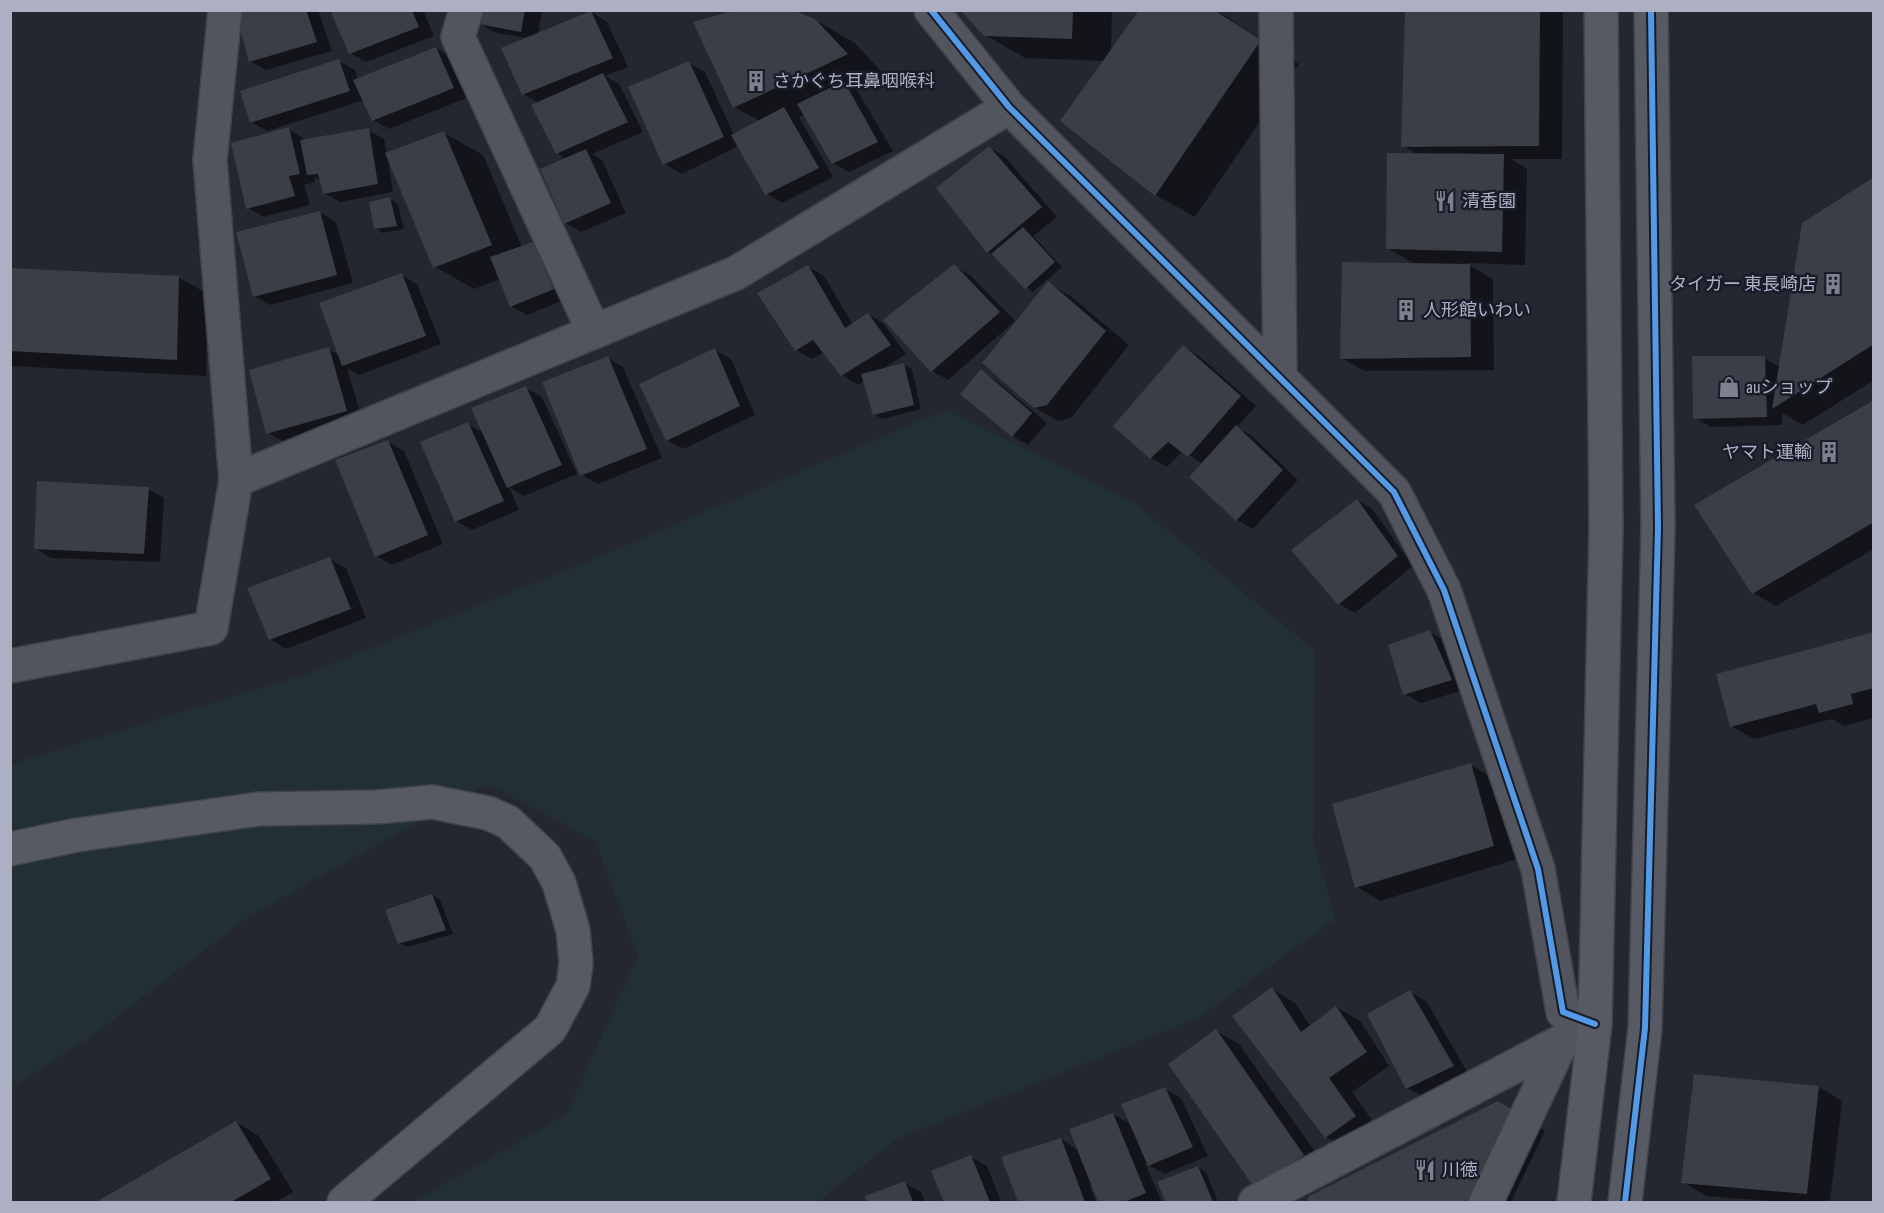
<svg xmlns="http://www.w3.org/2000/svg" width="1884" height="1213" font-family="'Sofia Sans Condensed','Noto Sans JP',sans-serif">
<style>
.green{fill:#223035}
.shadow{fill:#0007}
.building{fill:#3b3e46}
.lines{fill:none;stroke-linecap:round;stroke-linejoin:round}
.street-casing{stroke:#404249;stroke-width:36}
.secondary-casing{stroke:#404249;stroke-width:36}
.street{stroke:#53555e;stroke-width:33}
.secondary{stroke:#575963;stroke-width:33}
.cycleway-casing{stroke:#181c29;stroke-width:10}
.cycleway{stroke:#5399e6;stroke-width:6}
.labels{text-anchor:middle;stroke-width:5;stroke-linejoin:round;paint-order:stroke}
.poi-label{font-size:18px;fill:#acb0c2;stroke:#181c29;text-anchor:start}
</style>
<rect width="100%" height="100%" fill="#24272f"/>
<polygon class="green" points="946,410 1137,505 1315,651 1313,839 1335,919 1200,1017 897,1139 817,1202 413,1202 566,1115 638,956 595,841 487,784 248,917 89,1038 11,1088 11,764 310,673 565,571"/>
<g class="shadow">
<polygon points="237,10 318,10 332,51 266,70 250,61"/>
<polygon points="332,10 423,10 434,36 366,62 350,53"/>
<polygon points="483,10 542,10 538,34 591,12 607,22 628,67 605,76 619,84 643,132 592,154 602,160 626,213 581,232 565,223 566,159 557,153 539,103 523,94 528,38 496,33 480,24"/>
<polygon points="962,10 1112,10 1111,52 1141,10 1216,10 1299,64 1195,217 1156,195 1105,61 1025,58 985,35"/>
<polygon points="1406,10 1563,10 1562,159 1511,159 1527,169 1525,265 1466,263 1493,279 1494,370 1365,371 1341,358 1416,265 1388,248 1418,155 1403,146"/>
<polygon points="815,20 855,43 886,77 857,90 893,151 849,172 833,163 805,114 799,117 833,177 782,203 766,193 739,146 681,174 665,164 630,88 689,63 705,72 734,135 760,121 734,107"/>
<polygon points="436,48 452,57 469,97 389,129 373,120 364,100 267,131 251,122 339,61 355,70 358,80"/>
<polygon points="289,129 306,140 368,130 384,139 387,153 444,133 483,155 522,247 533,243 549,252 569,298 527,315 511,306 500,279 474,289 434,266 388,159 393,192 340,202 324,193 321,181 314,177 315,182 304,185 310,205 263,217 248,208"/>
<polygon points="989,147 1005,157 1057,217 1033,236 1062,267 1033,292 988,252"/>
<polygon points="1874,178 1874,380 1803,425 1782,413 1782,425 1711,427 1695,418 1764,358 1780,367"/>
<polygon points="390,199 398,204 404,229 383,233 375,228"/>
<polygon points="320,212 336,222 353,283 270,305 254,296"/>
<polygon points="954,266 970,275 1015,321 948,380 932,371 886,320"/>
<polygon points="808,267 824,276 853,325 868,314 884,324 906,354 881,370 904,365 912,369 921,409 882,419 874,414 865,380 858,385 842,375 824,352 812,359 796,350"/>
<polygon points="10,270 178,277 208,294 206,376 10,366"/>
<polygon points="402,275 417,284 441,344 359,375 347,368 362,419 284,442 268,433 328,349 339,355"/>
<polygon points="1048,283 1072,297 1129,345 1071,418 1058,421 1034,407"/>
<polygon points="1183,347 1199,356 1256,406 1237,427 1252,436 1298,480 1253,529 1237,520 1203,464 1183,451 1167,467 1151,458"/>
<polygon points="715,350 731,359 755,415 683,449 667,440"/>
<polygon points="608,358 623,367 662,458 598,484 582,475"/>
<polygon points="981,371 997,381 1047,423 1028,445 1012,436"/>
<polygon points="526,388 542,397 577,474 524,496 509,487 519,510 472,530 456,521 468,424 484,433"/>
<polygon points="1874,401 1874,549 1776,606 1753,593"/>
<polygon points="388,442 404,451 443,544 392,565 376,556"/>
<polygon points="148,489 164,498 160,562 51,558 35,548"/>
<polygon points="1358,500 1373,510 1413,566 1355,613 1339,604"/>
<polygon points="330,559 346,568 366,618 286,649 270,639"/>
<polygon points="1430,632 1446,641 1467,689 1421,703 1405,694"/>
<polygon points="1874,634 1874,718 1844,726 1832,719 1754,739 1731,726"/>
<polygon points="1471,765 1494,779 1517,859 1380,901 1357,887"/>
<polygon points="432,895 440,900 453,934 407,947 399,943"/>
<polygon points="1272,989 1295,1003 1311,1027 1336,1007 1360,1021 1389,1066 1352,1092 1379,1130 1349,1150 1326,1137"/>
<polygon points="1410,992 1426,1001 1469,1075 1423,1097 1407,1088"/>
<polygon points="1216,1031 1239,1044 1327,1169 1278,1200"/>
<polygon points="1819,1087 1842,1101 1830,1202 1780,1202 1706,1196 1683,1182"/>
<polygon points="1165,1089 1181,1098 1208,1156 1165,1174 1145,1163 1162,1202 1100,1202 1093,1185 1090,1186 1096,1202 1020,1202 1003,1158 1061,1139 1078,1150 1113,1114 1132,1125"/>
<polygon points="1528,1120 1545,1131 1511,1202 1307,1202 1310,1197"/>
<polygon points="236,1122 259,1136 293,1192 276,1202 99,1202"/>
<polygon points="971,1157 987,1166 1001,1202 946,1202 933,1172"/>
<polygon points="1198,1167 1206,1172 1218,1202 1168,1202 1159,1183"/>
<polygon points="905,1183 921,1192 925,1202 869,1202 867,1197"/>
</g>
<g class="building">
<polygon points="235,10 306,10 317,42 249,62"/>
<polygon points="330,10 412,10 419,27 349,54"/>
<polygon points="482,10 525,10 521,32 479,24"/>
<polygon points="736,10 795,11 815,19 848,54 733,108 693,22"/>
<polygon points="960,10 1073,10 1072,39 984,36"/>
<polygon points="1139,10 1214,10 1261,40 1155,196 1060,121"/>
<polygon points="1405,10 1540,10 1539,146 1401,147"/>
<polygon points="591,11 613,58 522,95 501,48"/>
<polygon points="436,47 454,88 372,121 353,80"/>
<polygon points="339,59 350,91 250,123 240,91"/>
<polygon points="689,61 724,137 663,165 628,87"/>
<polygon points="603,73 628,122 556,154 531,105"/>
<polygon points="844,81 878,142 832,164 797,104"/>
<polygon points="784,107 819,168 765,195 731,135"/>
<polygon points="289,127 300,174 289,176 295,196 246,209 231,143"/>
<polygon points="369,128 378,184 323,194 318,174 307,175 300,140"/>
<polygon points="444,131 492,245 433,268 385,153"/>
<polygon points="989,146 1042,207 987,253 936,188"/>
<polygon points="586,149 611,203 564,224 540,169"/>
<polygon points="1387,153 1504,154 1502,252 1386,249"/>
<polygon points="1874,177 1874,344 1772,409 1802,223"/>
<polygon points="390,197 397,226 374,229 369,202"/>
<polygon points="320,211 337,275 253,297 236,232"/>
<polygon points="1023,227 1055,262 1025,289 991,254"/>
<polygon points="533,242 554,289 510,307 490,257"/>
<polygon points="1342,262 1470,264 1471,357 1340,359"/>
<polygon points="954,264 1000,312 931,372 883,320"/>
<polygon points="808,265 845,328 868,313 891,345 841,376 813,340 795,351 757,293"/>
<polygon points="10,268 179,276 177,360 10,351"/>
<polygon points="402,273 426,336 342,366 319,303"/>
<polygon points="1048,281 1106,331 1047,405 1034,408 982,363"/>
<polygon points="1183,345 1241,396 1188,457 1168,442 1150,459 1113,426"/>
<polygon points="329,347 347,411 266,434 249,370"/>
<polygon points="715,348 740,406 666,441 639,384"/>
<polygon points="608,356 647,449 580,476 542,382"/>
<polygon points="1692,356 1765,356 1767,417 1693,419"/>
<polygon points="904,363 914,405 873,415 861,374"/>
<polygon points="981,369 1032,413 1012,437 960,394"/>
<polygon points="526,386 562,465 507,488 471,408"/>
<polygon points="1874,400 1874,522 1752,594 1694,505"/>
<polygon points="468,422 504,501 455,522 420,442"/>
<polygon points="1236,425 1283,470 1236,521 1189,477"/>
<polygon points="388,440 428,535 375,557 335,460"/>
<polygon points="37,481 149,487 144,554 34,549"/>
<polygon points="1357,499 1398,556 1338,605 1291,550"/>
<polygon points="330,557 351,609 269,640 247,588"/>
<polygon points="1430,630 1452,680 1403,695 1388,645"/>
<polygon points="1874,632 1874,688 1851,694 1853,704 1819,713 1816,704 1730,727 1716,674"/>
<polygon points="1471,763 1494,846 1355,888 1332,804"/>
<polygon points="432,894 446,930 398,944 385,910"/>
<polygon points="1272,987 1301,1032 1336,1006 1367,1052 1329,1078 1356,1116 1325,1138 1232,1016"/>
<polygon points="1410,990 1454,1066 1406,1089 1367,1014"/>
<polygon points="1216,1029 1304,1155 1254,1187 1168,1064"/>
<polygon points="1694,1074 1819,1086 1807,1194 1681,1183"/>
<polygon points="1165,1087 1193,1147 1148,1166 1121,1104"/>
<polygon points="1498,1101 1516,1112 1473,1202 1306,1202 1309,1196"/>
<polygon points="1113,1113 1146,1193 1124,1202 1098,1202 1069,1129"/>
<polygon points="236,1121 271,1179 231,1202 96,1202"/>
<polygon points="1061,1138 1085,1202 1018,1202 1001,1157"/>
<polygon points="971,1155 990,1202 944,1202 931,1171"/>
<polygon points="1198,1166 1213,1202 1166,1202 1157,1182"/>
<polygon points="905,1181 913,1202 867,1202 865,1196"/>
</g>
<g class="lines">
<defs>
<g id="street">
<polyline points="466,10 458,37 594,332"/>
<polyline points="931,10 1009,107 1394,492 1444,590 1538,869 1563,1012 1595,1024"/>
<polyline points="1276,10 1280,378"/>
<polyline points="236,480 736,273 1009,107"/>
<polyline points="10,666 211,628 236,480 210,160 225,10"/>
<polyline points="1255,1202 1595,1024"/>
<polyline points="1486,1202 1562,1041"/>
</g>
<g id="secondary">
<polyline points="10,849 77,835 259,809 376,807 432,802 488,813 508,822 545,857 559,883 573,930 576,963 573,986 550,1029 344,1202"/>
<polyline points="1574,1202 1595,1024 1606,528 1601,10"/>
<polyline points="1625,1202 1645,1028 1658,528 1651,10"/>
</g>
</defs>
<use href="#street" class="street-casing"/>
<use href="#secondary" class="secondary-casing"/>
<use href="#street" class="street"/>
<use href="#secondary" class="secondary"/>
<defs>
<g id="cycleway">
<polyline points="931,10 1009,107 1394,492 1444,590 1538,869 1563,1012 1595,1024"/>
<polyline points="1625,1202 1645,1028 1658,528 1651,10"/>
</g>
</defs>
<use href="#cycleway" class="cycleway-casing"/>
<use href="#cycleway" class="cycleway"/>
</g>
<defs>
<symbol id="building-bare" viewBox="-9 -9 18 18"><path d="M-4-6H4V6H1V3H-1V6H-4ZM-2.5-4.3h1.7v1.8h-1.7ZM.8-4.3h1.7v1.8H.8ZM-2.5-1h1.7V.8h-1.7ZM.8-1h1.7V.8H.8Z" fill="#7c808f" stroke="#181c29" stroke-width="2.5" paint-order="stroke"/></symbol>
<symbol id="restaurant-bare" viewBox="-9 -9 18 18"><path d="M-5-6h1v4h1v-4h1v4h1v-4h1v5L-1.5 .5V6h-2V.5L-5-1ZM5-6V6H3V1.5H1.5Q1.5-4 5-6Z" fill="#7c808f" stroke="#181c29" stroke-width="2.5" paint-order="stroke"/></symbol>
<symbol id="shop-bare" viewBox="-9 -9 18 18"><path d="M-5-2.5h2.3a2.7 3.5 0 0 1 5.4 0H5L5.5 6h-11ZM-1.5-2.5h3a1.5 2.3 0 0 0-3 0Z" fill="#7c808f" stroke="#181c29" stroke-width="2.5" paint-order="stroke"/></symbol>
</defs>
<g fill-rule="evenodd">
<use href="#building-bare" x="741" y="66" width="30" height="30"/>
<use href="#restaurant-bare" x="1430" y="186" width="30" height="30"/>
<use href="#building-bare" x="1818" y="269" width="30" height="30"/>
<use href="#building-bare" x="1391" y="295" width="30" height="30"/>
<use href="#shop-bare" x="1714" y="372" width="30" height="30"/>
<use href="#building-bare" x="1814" y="437" width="30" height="30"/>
<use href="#restaurant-bare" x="1410" y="1155" width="30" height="30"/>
</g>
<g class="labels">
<g class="poi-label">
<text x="773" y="87">さかぐち耳鼻咽喉科</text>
<text x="1462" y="207">清香園</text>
<text x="1816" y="290" text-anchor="end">タイガー 東長崎店</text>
<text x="1423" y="316">人形館いわい</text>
<text x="1746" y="393">auショップ</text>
<text x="1812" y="458" text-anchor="end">ヤマト運輸</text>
<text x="1442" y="1176">川徳</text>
</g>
</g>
<rect width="1884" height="1213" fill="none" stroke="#acb0c2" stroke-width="24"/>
</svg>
